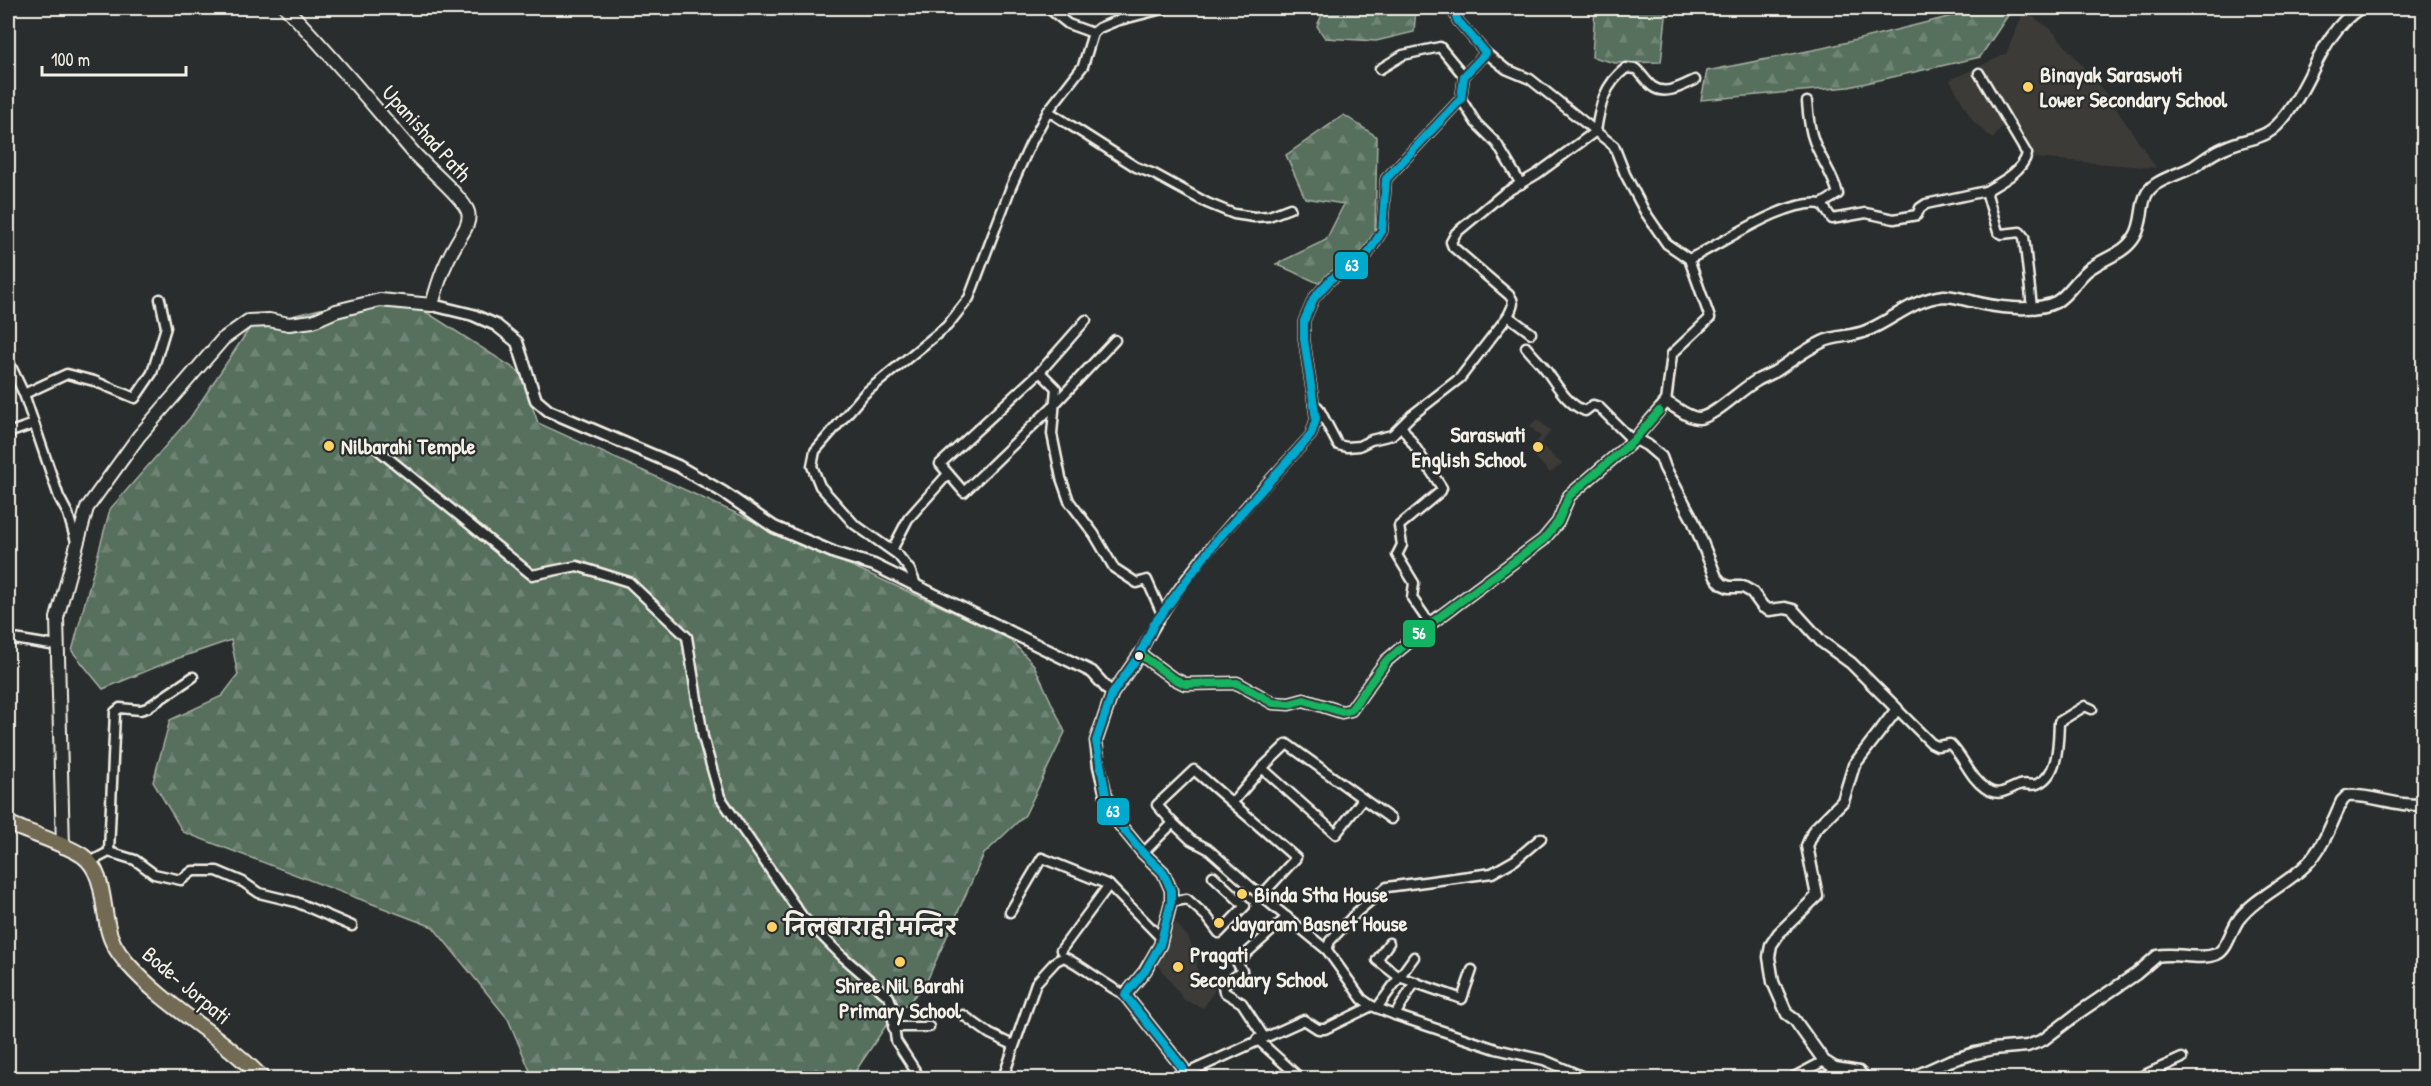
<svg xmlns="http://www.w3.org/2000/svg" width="2431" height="1086" font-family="'Patrick Hand','Playpen Sans Deva',sans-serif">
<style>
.built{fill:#3c3b38}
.forest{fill:url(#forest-firs);stroke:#a5b0a2;stroke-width:1.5}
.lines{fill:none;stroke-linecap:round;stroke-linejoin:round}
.minor-casing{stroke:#f4f1e8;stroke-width:13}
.tertiary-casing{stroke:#f4f1e8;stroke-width:15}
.secondary-casing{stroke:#f4f1e8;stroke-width:16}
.primary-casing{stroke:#f4f1e8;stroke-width:18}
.minor{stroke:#2a2d2e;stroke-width:8}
.tertiary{stroke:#2a2d2e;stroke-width:10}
.secondary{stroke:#2a2d2e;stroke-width:12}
.primary{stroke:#736b52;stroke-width:14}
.bus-1-casing{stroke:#2a2d2e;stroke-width:12}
.bus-2-casing{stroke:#2a2d2e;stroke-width:12}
.bus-1{stroke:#13b361;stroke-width:8}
.bus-2{stroke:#00a9ce;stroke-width:8}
.poi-dot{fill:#ffd166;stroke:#2a2d2e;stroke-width:2}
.bus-dot{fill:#f4f1e8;stroke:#2a2d2e;stroke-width:2}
.labels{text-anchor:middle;stroke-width:4.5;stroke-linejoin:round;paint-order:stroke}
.poi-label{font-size:22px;font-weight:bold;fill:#f4f1e8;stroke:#2a2d2e;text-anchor:start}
.street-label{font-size:22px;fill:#f4f1e8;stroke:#2a2d2e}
.line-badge{stroke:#2a2d2e;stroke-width:2}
.badge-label{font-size:16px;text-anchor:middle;font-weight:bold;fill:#fff}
</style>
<defs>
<pattern id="forest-firs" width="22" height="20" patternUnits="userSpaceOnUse" patternTransform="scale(1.5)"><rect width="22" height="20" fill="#566f5d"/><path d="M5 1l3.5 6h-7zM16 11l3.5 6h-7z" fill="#6f8474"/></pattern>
</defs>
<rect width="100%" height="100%" fill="#2a2d2e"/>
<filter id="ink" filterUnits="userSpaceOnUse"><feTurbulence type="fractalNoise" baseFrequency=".0167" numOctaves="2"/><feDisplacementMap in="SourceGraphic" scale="12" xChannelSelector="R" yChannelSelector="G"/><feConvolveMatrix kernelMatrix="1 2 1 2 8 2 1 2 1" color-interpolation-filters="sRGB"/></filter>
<g filter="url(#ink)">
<g class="built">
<polygon points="2024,11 2051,29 2107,95 2156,168 2035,158 2003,125 1993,139 1973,121 1950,80 2006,54"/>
<polygon points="1537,419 1551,431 1540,444 1562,464 1550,473 1529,450 1541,437 1530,426"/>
<polygon points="1175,922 1188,937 1197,959 1197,970 1215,990 1203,1008 1184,1000 1157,963 1170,939"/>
</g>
<g class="forest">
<polygon points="1325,8 1416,8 1414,32 1376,41 1325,38 1317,26"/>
<polygon points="1595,8 1667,8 1661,62 1615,63 1592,57"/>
<polygon points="1984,8 2013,8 1980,57 1849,87 1701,100 1707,71 1828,47"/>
<polygon points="1344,115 1377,137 1375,231 1363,252 1318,283 1276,264 1326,240 1344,204 1305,198 1286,155"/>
<polygon points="412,303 521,373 538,423 1008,637 1034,665 1065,732 1025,815 984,854 925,985 885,1027 851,1078 533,1078 508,1019 433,927 183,832 153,782 170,720 222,696 238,675 231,640 173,660 103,689 72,651 110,509 190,418 251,326 320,309"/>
</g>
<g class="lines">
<defs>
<g id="minor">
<polyline points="1048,8 1068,24 1093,33"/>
<polyline points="1486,53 1506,69 1530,79 1614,146 1625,174 1645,212 1667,244 1689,259"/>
<polyline points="1380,69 1403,55 1440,47 1464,76"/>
<path d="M1979 73 2027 154C2022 172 2001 182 1986 191L1998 232 2002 234 2020 232 2024 237 2032 307"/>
<polyline points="1461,99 1476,123 1497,144 1521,184"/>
<path d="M1807 102C1808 115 1809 128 1814 141 1821 160 1833 174 1838 194L1822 204"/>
<polyline points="1048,111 1136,167 1154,174 1207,203 1234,214 1254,217 1269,216 1290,208"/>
<polyline points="1508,316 1531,333"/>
<polyline points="1086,320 1040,372 940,464 964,492 1053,406 1115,340"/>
<path d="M1526 347C1533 356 1542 364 1548 373 1558 387 1567 404 1585 411L1593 405 1599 407 1633 441"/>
<polyline points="8,360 24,394 59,497 68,514 77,545"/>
<polyline points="1040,372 1056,388 1052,434 1061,478 1069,501 1094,534 1114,568 1137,583 1147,580 1162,614"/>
<polyline points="24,394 67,374 94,381 135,398 152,373 166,327 160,299"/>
<path d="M1666 402 1672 354 1710 318 1689 259C1722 244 1786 198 1822 204L1832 219 1866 213 1894 219 1917 215 1920 208 1926 204 1986 191"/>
<path d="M1314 405 1318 407 1338 445 1347 447 1359 446 1371 440 1392 435 1411 416 1460 378 1508 316C1512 308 1516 302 1509 295L1453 247 1451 242 1456 233 1503 194 1537 174 1596 131C1600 105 1604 85 1626 68L1636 69C1642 74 1647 83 1653 87 1666 96 1684 85 1695 80"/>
<polyline points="1402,427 1442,488 1441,491 1399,526 1402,545 1397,555 1414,583 1412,598 1430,624"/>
<polyline points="8,433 34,424"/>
<polyline points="376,448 532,575 577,566 629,582 687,637 703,737 720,797 802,916 842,956 889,997 894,1011 893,1019 896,1041 920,1078"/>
<polyline points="892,550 908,519 948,474"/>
<polyline points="917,587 910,570 898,555 854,524 820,486 812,466 815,451 865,393 947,326 969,298 1011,187 1030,145 1048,111 1083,66 1093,33 1099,28 1116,21 1166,8"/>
<polyline points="8,638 57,646"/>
<path d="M1140 654C1177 575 1253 500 1311 435L1316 419 1304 339V321L1314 298 1331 279 1367 255 1382 231 1386 179 1461 99 1464 76 1486 53 1458 21 1452 8"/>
<path d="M1897 709 1931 743 1937 746 1950 744C1963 756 1970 778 1985 788 1999 798 2006 790 2019 785 2025 783 2031 786 2037 784 2059 775 2058 743 2059 722L2085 706 2092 709"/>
<polyline points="1262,768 1287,744 1391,819"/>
<polyline points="1233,802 1262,768 1336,834 1363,799"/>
<polyline points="1173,823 1157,805 1194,770 1296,858 1261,896"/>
<polyline points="1541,838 1515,860 1492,873 1387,887 1357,912 1330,941 1327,950 1362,999 1372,1006 1395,1015 1496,1049 1544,1060 1586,1078"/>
<polyline points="109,852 115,712 120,708 140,710 147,708 193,677"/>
<polyline points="1143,853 1173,823 1191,840 1208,849 1261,896 1327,950"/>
<polyline points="90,862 109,852 135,860 154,874 181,880 193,871 217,871 243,882 259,893 296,902 352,926"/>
<polyline points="1171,902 1187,899 1207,917 1219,933 1245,906 1213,876"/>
<polyline points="1010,912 1042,858 1109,885 1160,937"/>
<polyline points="1389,943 1377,960 1399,977 1462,999 1472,970"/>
<polyline points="1061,950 1109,885"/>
<polyline points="1377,1008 1414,957"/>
<polyline points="963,1015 990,1034 1013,1045"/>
<polyline points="1395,1015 1415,982"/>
<polyline points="893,1027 929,1027"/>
<polyline points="1264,1037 1242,1003 1224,992 1223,986 1242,971 1237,962 1287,917"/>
<polyline points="1257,1039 1300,1078"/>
<polyline points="1183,1075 1304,1020 1318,1029 1325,1029 1372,1006"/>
<path d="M1003 1078 1036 983 1056 961 1064 957C1086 968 1103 984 1125 995"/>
<polyline points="1792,1078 1824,1061"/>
<polyline points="2138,1078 2182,1058"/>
</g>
<g id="tertiary">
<polyline points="432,305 473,315 496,325 517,342 536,400 549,411 678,466 723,492 774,527 835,553 874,565 1092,672 1112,694"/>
<polyline points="1636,439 1647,445 1661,457 1665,468 1693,520 1716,577 1722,584 1729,587 1743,587 1752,592 1763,607 1769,610 1785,608 1793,610 1822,642 1851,663 1897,709 1854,765 1843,801 1814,830 1807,846 1817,896 1779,933 1771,945 1769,957 1773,982 1787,1014 1794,1019 1824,1061 1835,1068 1859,1072 1865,1078"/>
<path d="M1180 1078 1183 1068 1125 995 1145 971 1160 945 1171 902V890L1163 872 1143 853 1120 825 1107 800 1099 766 1096 741 1112 694 1140 654 1171 677 1185 684 1237 683 1273 703 1289 704 1304 700 1342 712 1351 710 1386 661 1430 624 1543 540 1558 522 1569 496 1633 441 1666 402C1676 407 1688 418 1699 418 1714 417 1741 389 1756 381 1762 377 1769 375 1776 371 1791 361 1805 350 1822 342 1836 335 1852 337 1866 331 1893 320 1913 299 1944 296 1953 296 1962 299 1971 301 1992 307 2035 313 2056 302 2068 295 2077 279 2088 270 2103 258 2125 254 2135 236 2146 218 2137 196 2156 184 2167 177 2181 173 2193 167 2204 160 2212 153 2224 148 2252 135 2265 143 2286 115 2313 81 2321 33 2360 8"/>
<path d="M1911 1078 1949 1061 1975 1053 1993 1049 2027 1046 2043 1040 2081 1011 2136 974 2157 956C2176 952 2198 961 2217 954 2228 949 2231 929 2239 919 2256 897 2286 885 2306 865 2324 847 2332 822 2342 801L2347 796C2373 794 2397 808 2424 804"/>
</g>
<path id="secondary" d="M63 847 57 618 87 508 139 436 223 339 248 321 269 320 289 324 313 321 336 311 380 300 432 305C440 275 446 260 462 234 466 228 470 219 468 212 464 198 424 165 413 152 371 103 331 54 286 8"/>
<path id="primary" d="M8 823C28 833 66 844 83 856 103 871 102 900 107 923 109 938 117 952 127 963 166 1008 221 1035 262 1078"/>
</defs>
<use href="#minor" class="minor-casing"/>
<use href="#tertiary" class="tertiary-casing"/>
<use href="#secondary" class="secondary-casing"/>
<use href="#primary" class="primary-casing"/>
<use href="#minor" class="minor"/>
<use href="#tertiary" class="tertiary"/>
<use href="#secondary" class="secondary"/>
<use href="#primary" class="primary"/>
<defs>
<polyline id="bus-1" points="1140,654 1171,677 1185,684 1237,683 1273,703 1289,704 1304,700 1342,712 1351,710 1386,661 1430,624 1543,540 1558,522 1569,496 1633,441 1659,411"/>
<polyline id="bus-2" points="1180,1078 1183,1068 1125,995 1145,971 1160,945 1171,902 1171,890 1163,872 1143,853 1120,825 1107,800 1096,741 1112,694 1140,654 1154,624 1217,540 1311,435 1316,419 1304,339 1304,321 1314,298 1331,279 1367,255 1382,231 1386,179 1461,99 1464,76 1486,53 1458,21 1452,8"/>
</defs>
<use href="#bus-1" class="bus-1-casing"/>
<use href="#bus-2" class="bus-2-casing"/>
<use href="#bus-1" class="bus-1"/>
<use href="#bus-2" class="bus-2"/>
</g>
</g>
<g class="poi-dot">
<circle cx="2028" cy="87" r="6"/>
<circle cx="329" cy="446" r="6"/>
<circle cx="1538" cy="447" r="6"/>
<circle cx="1242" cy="894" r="6"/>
<circle cx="1219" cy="923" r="6"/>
<circle cx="772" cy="927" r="6"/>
<circle cx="900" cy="962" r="6"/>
<circle cx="1178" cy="967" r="6"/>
</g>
<circle class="bus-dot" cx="1139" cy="656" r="5"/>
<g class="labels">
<g class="poi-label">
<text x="2040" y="82">Binayak Saraswoti<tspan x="2040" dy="25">Lower Secondary School</tspan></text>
<text x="1526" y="442" text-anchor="end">Saraswati<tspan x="1526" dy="25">English School</tspan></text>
<text x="341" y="454">Nilbarahi Temple</text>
<text x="1254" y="902">Binda Stha House</text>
<text x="1231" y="931">Jayaram Basnet House</text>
<text x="784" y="935">निलबाराही मन्दिर</text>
<text x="1190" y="962">Pragati<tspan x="1190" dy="25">Secondary School</tspan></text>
<text x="900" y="993" text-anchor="middle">Shree Nil Barahi<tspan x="900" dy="25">Primary School</tspan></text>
</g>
<g class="street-label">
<text transform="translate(427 133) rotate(48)" y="8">Upanishad Path</text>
<text transform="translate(187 985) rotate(40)" y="8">Bode- Jorpati</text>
</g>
</g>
<g class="line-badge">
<rect x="1334" y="251" width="35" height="29" rx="6" fill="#00a9ce"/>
<rect x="1402" y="619" width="34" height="29" rx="6" fill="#13b361"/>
<rect x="1096" y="797" width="34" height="29" rx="6" fill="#00a9ce"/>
</g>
<g class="badge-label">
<text x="1352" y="271">63</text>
<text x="1419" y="639">56</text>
<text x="1113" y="817">63</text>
</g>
<rect width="2431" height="1086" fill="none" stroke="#2a2d2e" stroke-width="30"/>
<rect x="15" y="15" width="2401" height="1056" fill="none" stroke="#f4f1e8" stroke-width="2" filter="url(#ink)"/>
<path d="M42 66v9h144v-9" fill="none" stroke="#f4f1e8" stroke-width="3"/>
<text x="51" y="66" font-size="18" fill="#f4f1e8" stroke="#2a2d2e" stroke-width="4.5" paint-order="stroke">100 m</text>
</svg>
